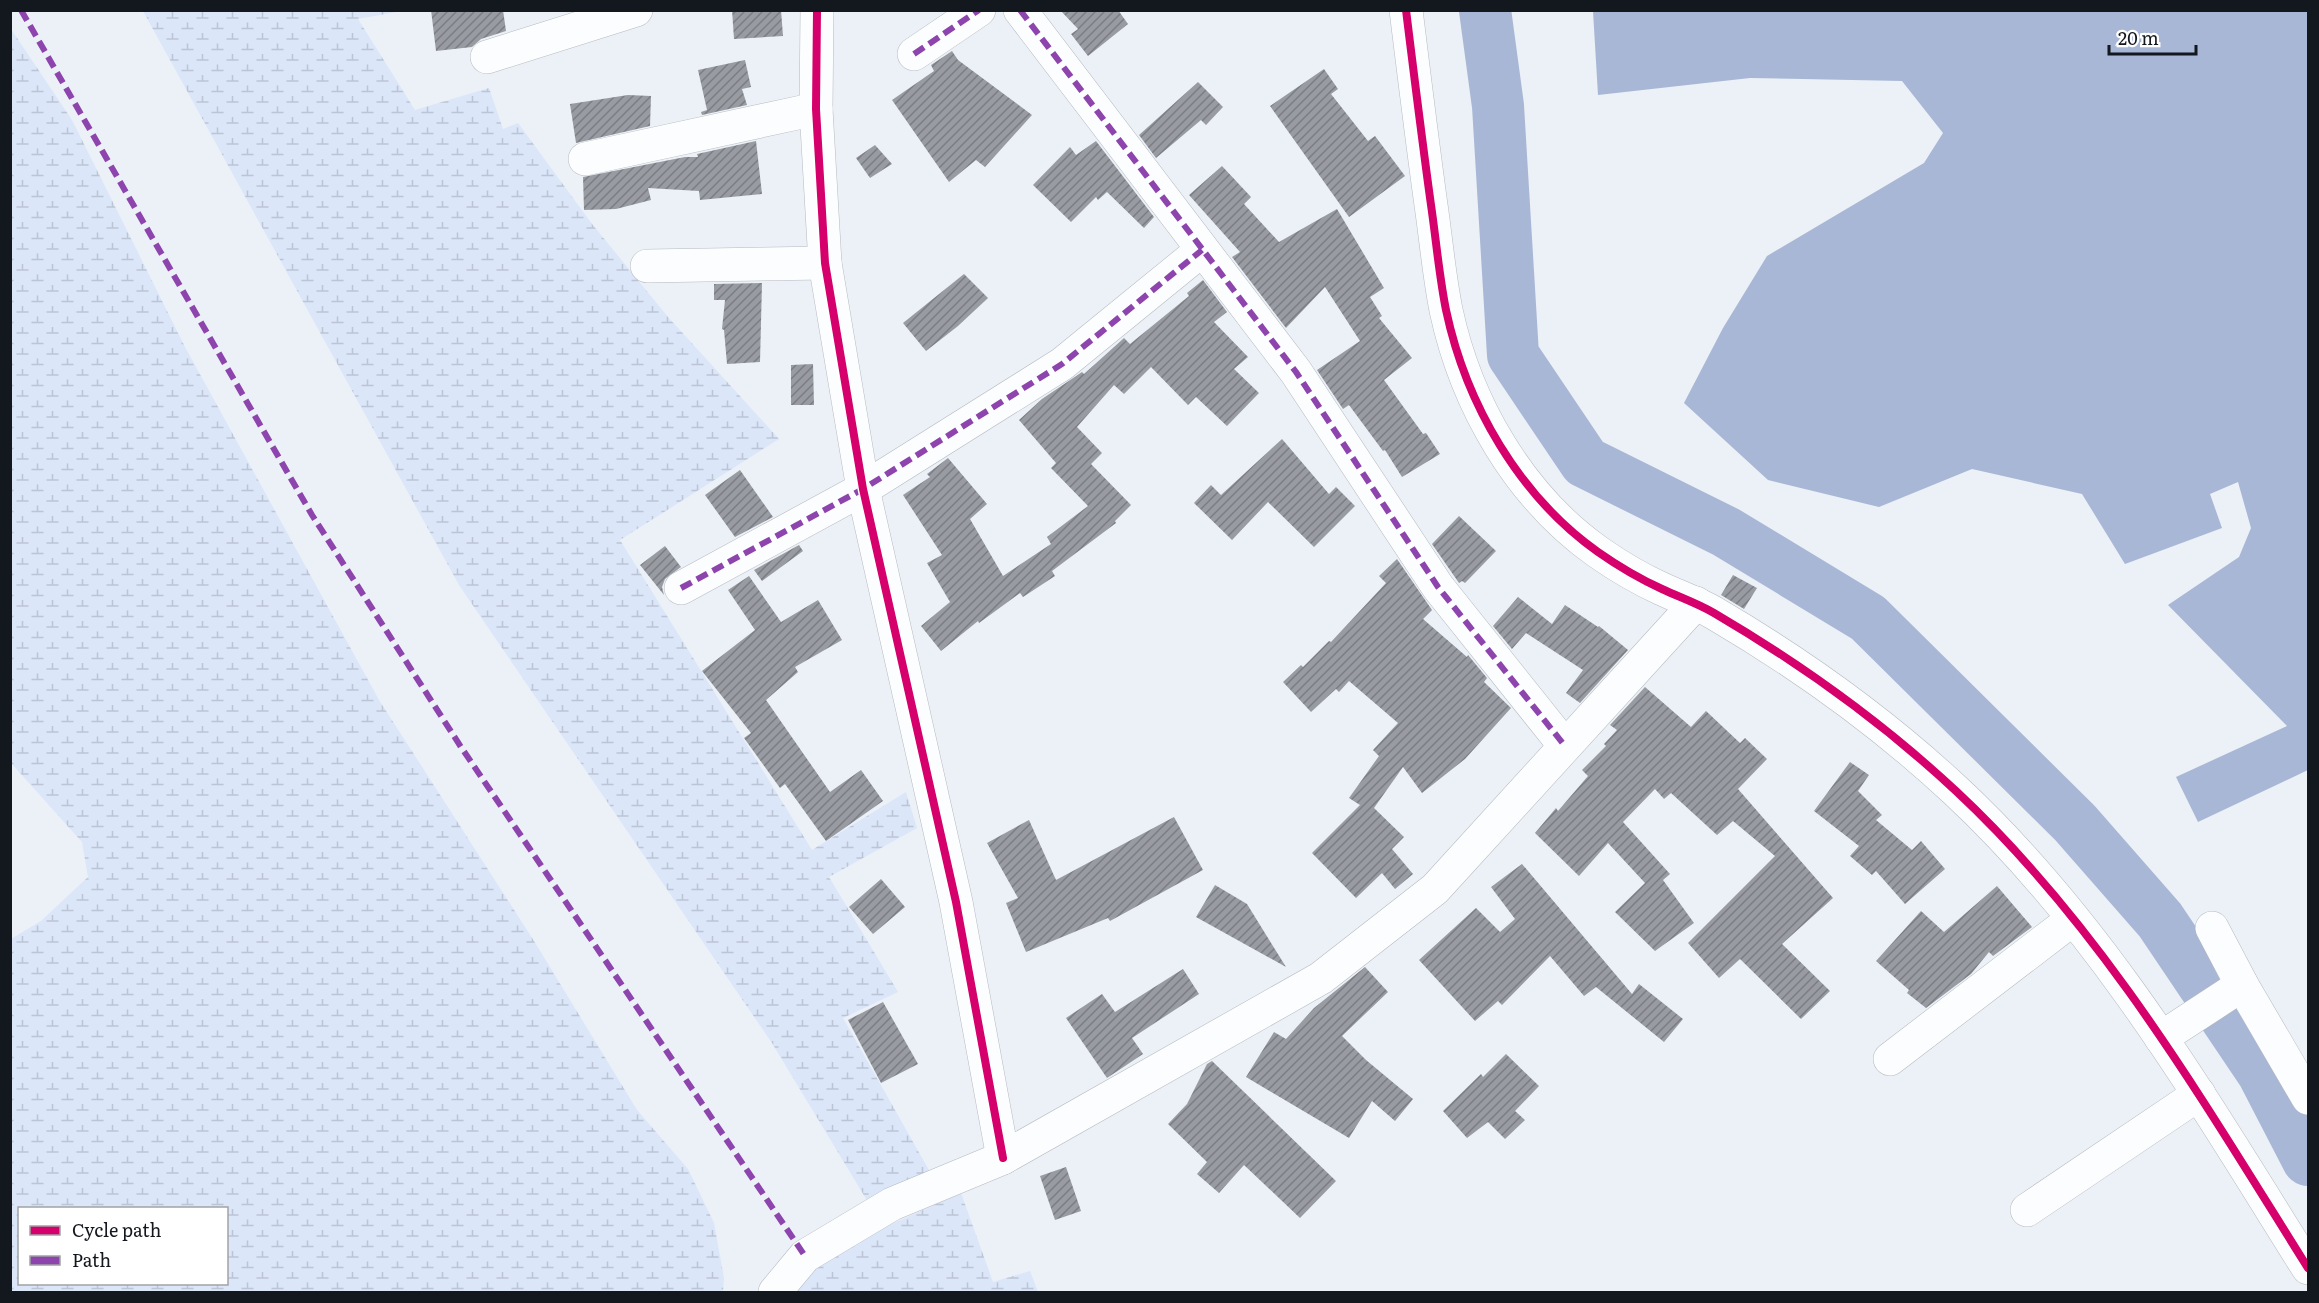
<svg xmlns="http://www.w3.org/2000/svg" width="2319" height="1303" font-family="Literata,serif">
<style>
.wetland{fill:url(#wetland-marsh);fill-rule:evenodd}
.water{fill:#a7b7d5}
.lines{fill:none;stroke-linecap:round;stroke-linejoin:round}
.river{stroke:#a7b7d5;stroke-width:52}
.building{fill:url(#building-hatch)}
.minor-casing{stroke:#b6bac1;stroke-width:34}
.minor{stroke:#fcfdfe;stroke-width:33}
.quiet{stroke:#8e44ad;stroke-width:6;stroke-dasharray:12 6;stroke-linecap:butt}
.cycleway-casing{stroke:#fff;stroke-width:11}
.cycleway{stroke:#d6006c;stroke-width:8}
</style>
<defs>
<pattern id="wetland-marsh" width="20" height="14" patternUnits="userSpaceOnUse" patternTransform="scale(1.5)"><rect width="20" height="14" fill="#dbe6f9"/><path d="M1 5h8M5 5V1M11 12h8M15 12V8" fill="none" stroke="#bbc5d5"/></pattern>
<pattern id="building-hatch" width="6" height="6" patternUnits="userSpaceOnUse" patternTransform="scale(1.5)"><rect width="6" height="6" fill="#989ba2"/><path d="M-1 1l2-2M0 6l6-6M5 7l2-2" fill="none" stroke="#7b7d83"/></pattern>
</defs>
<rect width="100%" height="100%" fill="#ecf0f7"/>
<g class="wetland">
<polygon points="143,11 402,11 358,19 415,110 489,88 503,129 518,123 592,224 668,317 779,439 620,540 812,850 906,792 917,828 829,877 898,992 843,1018 930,1172 868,1202 772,1043 459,585"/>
<path d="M11 29 72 120 185 347 379 700 534 941 637 1110 688 1169 714 1223 724 1278 723 1292H11V939L41 921 88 877 82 842 11 763ZM20 1208H226V1284H20Z"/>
<polygon points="961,1193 993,1282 1030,1271 1038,1292 791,1292 806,1274 878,1230"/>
</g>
<polygon class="water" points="1593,11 2308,11 2308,770 2198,822 2176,777 2287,726 2168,605 2239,557 2251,528 2238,482 2210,494 2222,528 2125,564 2082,494 1972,469 1879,507 1768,480 1684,403 1723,328 1767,256 1924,163 1943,133 1902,81 1750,78 1598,95"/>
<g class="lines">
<polyline class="river" points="1485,10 1498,106 1513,355 1585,462 1726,532 1868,618 2075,823 2160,920 2263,1073 2308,1160"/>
</g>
<g class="building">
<polygon points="431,10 503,10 506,31 481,39 472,47 436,51"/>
<polygon points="732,10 781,10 783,36 734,39"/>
<polygon points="1060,10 1118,10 1128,24 1088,56 1071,34 1078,29"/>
<polygon points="952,51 958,60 1032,115 985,167 976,160 949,182 892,100 934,71 931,65"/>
<polygon points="745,60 751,87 742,89 747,105 702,115 701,112 707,110 698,70"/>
<polygon points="1324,69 1338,89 1331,94 1368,141 1375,136 1405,176 1349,217 1270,106"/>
<polygon points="1198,82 1223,107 1206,125 1201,120 1156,158 1139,135"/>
<polygon points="628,95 651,96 650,126 576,143 570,104"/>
<polygon points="756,141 762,194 700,200 699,191 648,188 651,200 616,209 584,210 583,177 685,157 698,157 697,154"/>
<polygon points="1096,141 1154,217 1144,228 1107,192 1098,200 1096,197 1071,222 1033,185 1070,147 1076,155"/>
<polygon points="875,145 892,164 870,178 856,158"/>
<polygon points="1222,166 1251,197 1244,204 1279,242 1337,209 1384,288 1370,297 1382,316 1379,318 1412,358 1384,380 1423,434 1426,433 1440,454 1402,477 1385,450 1383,451 1349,405 1343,409 1317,370 1360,341 1325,287 1286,328 1232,257 1240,252 1189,195"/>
<polygon points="964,274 988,298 958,326 926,351 903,323"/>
<polygon points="1203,280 1227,312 1214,322 1248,357 1234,369 1259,393 1227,426 1196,397 1188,405 1151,367 1124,394 1114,385 1077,427 1102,453 1091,464 1131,505 1115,521 1116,523 1052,571 1055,576 1023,597 1020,593 979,623 978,621 941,651 921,626 950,602 927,563 942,555 903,495 930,477 927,474 948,458 987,504 970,519 1003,576 1051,544 1047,537 1088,506 1051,468 1056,463 1019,420 1042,399 1082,372 1084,374 1124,338 1130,344 1189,296 1187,293"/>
<polygon points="762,283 760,362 727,364 724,330 722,329 725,300 714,300 714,284"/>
<polygon points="813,364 814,405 791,405 791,365"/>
<polygon points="1282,439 1329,494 1336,487 1355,506 1314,547 1268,502 1232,540 1194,503 1211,485 1221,495"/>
<polygon points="740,470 773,517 735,537 705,495"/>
<polygon points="1459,516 1496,551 1465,583 1462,581 1459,583 1432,544"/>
<polygon points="799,545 803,551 762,581 754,570"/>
<polygon points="665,546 681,567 665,579 662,587 664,595 640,565"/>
<polygon points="1397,559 1432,610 1423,619 1467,657 1468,655 1487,678 1484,682 1511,708 1465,759 1422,793 1403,767 1374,808 1404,837 1392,849 1413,874 1395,889 1382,873 1356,898 1312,853 1360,805 1349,798 1379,756 1373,750 1398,723 1349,681 1339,692 1336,689 1311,712 1283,682 1301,665 1303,667 1329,641 1331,642 1386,583 1379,576"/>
<polygon points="1733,575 1757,588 1744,609 1721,595"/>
<polygon points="749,576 781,622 818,600 842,640 795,667 798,672 766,700 830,792 861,770 883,801 826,841 785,784 780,788 744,738 751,733 702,671 755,630 728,590"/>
<polygon points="1518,597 1552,624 1565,605 1598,627 1599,626 1628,650 1580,703 1566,693 1583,670 1526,633 1512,649 1493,626"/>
<polygon points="1645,687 1691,727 1706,711 1740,743 1745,738 1767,759 1738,789 1833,898 1782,944 1830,991 1801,1019 1740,959 1719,978 1688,943 1775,856 1733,821 1717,835 1671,793 1664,799 1655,789 1623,822 1670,874 1663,880 1694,923 1655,951 1615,912 1645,883 1608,843 1579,876 1535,833 1556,808 1558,811 1588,776 1582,770 1606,746 1604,744 1617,730 1610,725"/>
<polygon points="1850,762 1869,775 1858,791 1882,815 1876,820 1912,850 1921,841 1945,869 1905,904 1876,871 1872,875 1850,856 1859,846 1814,811"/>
<polygon points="1174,817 1203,870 1110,921 1108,918 1026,952 1006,903 1018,898 987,843 1029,820 1056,880"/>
<polygon points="1522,864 1632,994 1639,984 1683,1019 1664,1042 1596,987 1584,996 1550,956 1502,1005 1498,1001 1475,1021 1419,960 1476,908 1500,932 1515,919 1491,887"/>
<polygon points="881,879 905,907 873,934 849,907"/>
<polygon points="1215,885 1247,904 1286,967 1196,917"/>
<polygon points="1997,886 2032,927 1993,956 1989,952 1971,974 1926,1008 1907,993 1909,990 1876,961 1921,911 1944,932"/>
<polygon points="1365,967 1388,992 1342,1036 1366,1060 1413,1099 1395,1121 1372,1101 1349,1138 1246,1077 1274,1032 1286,1039 1314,1008"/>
<polygon points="1183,969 1199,994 1132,1038 1143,1054 1107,1078 1066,1018 1102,994 1115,1012"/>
<polygon points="883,1002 918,1064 881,1083 848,1020"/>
<polygon points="1506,1054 1539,1086 1515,1111 1525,1120 1505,1139 1488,1122 1467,1138 1443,1111 1481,1074 1483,1077"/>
<polygon points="1212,1061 1336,1181 1300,1218 1244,1165 1219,1193 1197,1174 1207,1162 1168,1124 1187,1104 1207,1064"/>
<polygon points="1066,1167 1081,1211 1055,1220 1040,1176"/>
</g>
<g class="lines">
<defs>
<g id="minor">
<polyline points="817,10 816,109 825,263 863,489 956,902 1003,1158"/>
<polyline points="1020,10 1296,372 1438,587 1565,746"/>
<path d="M1406 10C1414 75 1422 140 1431 205 1436 239 1439 275 1446 310 1466 404 1519 496 1598 552 1618 566 1640 579 1662 589 1679 597 1697 603 1714 613 1801 664 1882 722 1956 791 2102 927 2203 1101 2308 1268"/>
<polyline points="914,54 979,10"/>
<polyline points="487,57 636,10"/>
<polyline points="585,159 816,109"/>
<polyline points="647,266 825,263"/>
<polyline points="681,588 863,489 1062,364 1202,250"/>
<polyline points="2212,928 2242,985 2308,1098"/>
<polyline points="2161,1038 2242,985"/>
<polyline points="1890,1059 2073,919"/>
<polyline points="2027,1210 2199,1094"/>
<polyline points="775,1292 805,1256 892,1204 1003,1158 1321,978 1435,889 1696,603"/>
</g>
</defs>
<use href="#minor" class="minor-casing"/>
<use href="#minor" class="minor"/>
<g class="quiet">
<polyline points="21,10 312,515 461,747 805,1256"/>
<polyline points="1020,10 1296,372 1438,587 1565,746"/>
<polyline points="914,54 979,10"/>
<polyline points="681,588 863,489 1062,364 1202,250"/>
</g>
<defs>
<g id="cycleway">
<polyline points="817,10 816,109 825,263 863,489 956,902 1003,1158"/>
<path d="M1406 10C1414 75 1422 140 1431 205 1436 239 1439 275 1446 310 1466 404 1519 496 1598 552 1618 566 1640 579 1662 589 1679 597 1697 603 1714 613 1801 664 1882 722 1956 791 2102 927 2203 1101 2308 1268"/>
</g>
</defs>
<use href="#cycleway" class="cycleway-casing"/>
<use href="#cycleway" class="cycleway"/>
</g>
<rect width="2319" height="1303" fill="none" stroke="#13171e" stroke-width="24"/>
<rect x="18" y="1207" width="210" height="78" fill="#ffffff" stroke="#a1a2a5" stroke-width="1.5"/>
<rect x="30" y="1226" width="30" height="9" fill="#d6006c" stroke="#a1a2a5" stroke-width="1.5"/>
<text x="72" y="1237" font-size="18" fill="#13171e">Cycle path</text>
<rect x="30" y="1256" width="30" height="9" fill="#8e44ad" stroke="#a1a2a5" stroke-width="1.5"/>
<text x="72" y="1267" font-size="18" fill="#13171e">Path</text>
<path d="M2109 45v9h87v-9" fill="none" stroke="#13171e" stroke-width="3"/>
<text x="2118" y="45" font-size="18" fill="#13171e" stroke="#ffffff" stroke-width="4.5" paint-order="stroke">20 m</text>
</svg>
